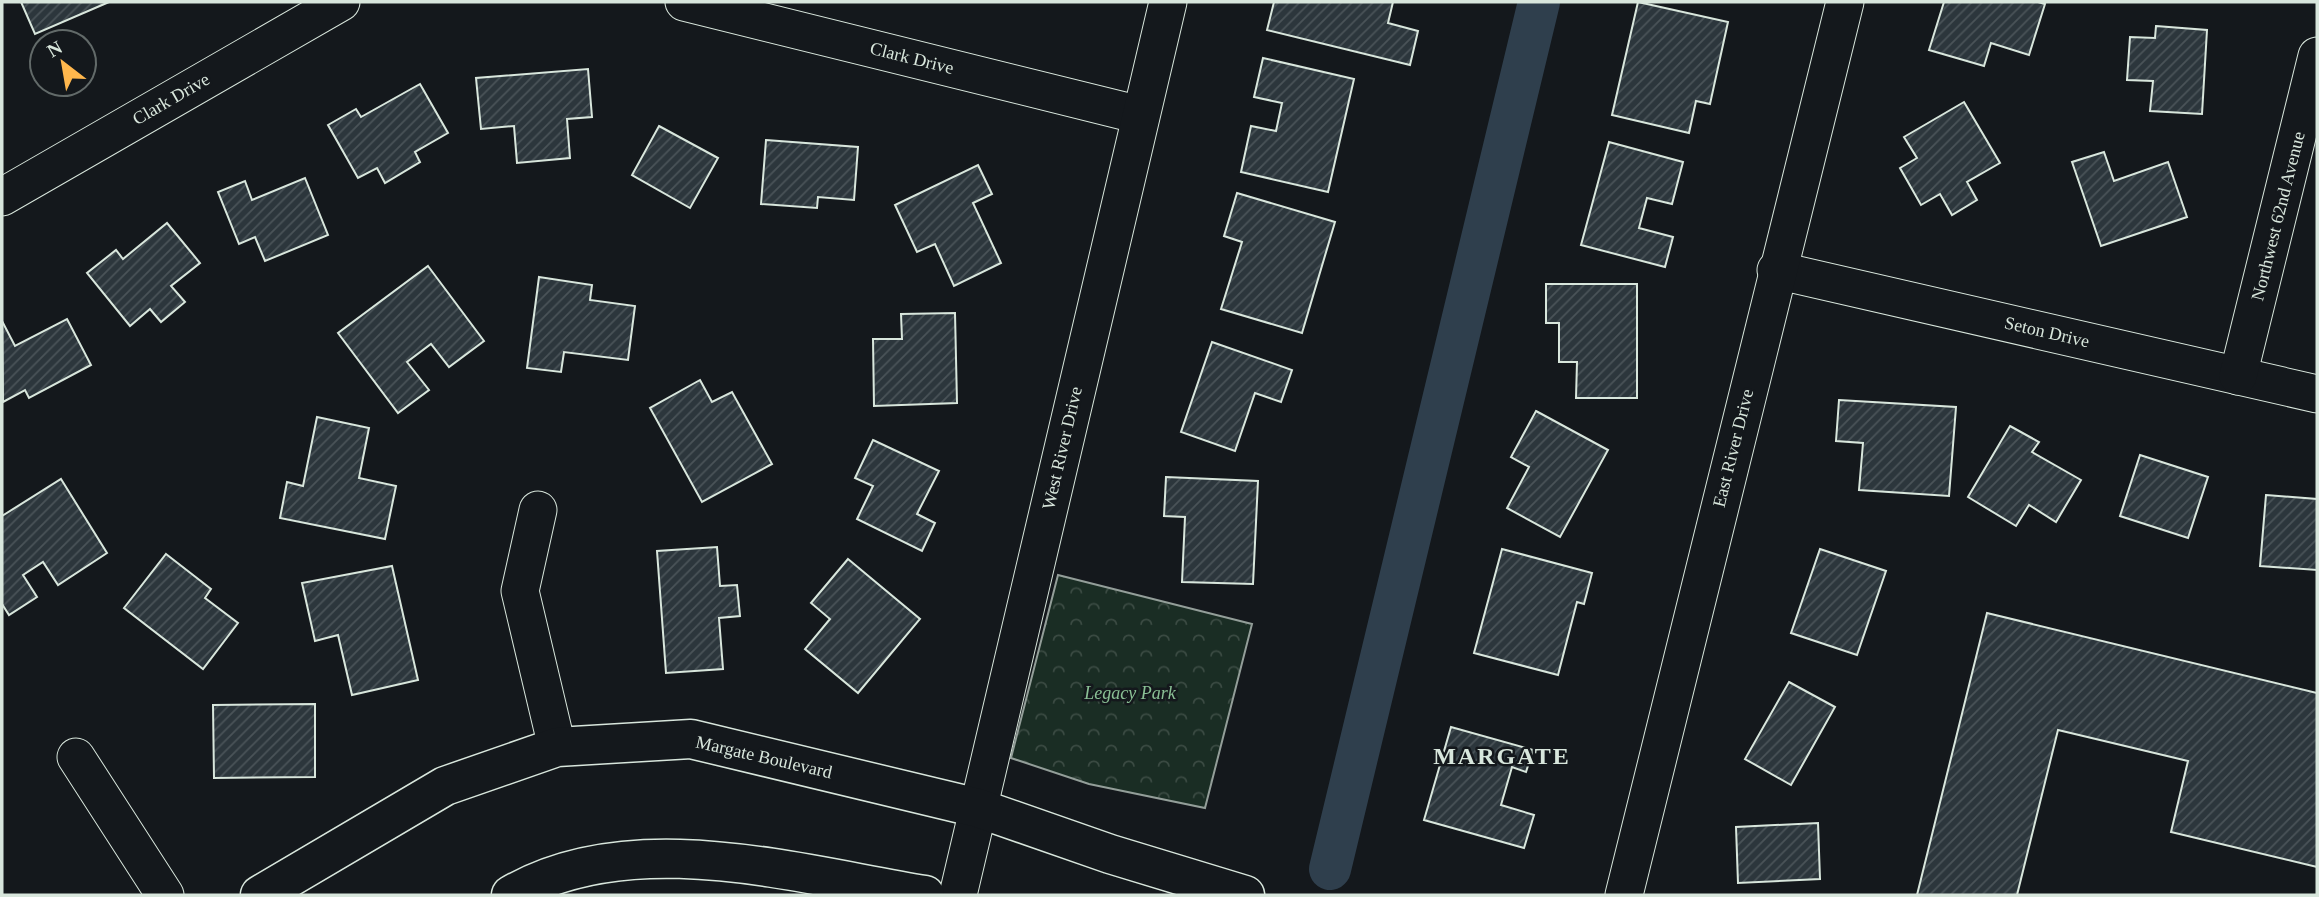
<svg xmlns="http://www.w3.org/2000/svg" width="2319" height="897" font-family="'Times New Roman',serif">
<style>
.forest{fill:url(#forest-crowns);stroke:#939e99;stroke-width:2}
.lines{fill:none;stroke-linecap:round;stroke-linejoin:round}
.canal{stroke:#2f3f4d;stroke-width:42}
.building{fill:url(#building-hatch);stroke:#d8e6dc;stroke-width:2}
.street-casing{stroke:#d8e6dc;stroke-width:39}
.secondary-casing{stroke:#d8e6dc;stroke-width:41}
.street{stroke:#14181c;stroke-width:37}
.secondary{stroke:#14181c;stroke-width:38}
.labels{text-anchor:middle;stroke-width:5;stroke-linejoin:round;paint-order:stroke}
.street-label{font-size:18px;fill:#d8e6dc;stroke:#14181c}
.park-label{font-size:18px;font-style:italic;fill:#8ac095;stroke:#14181c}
.district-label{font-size:24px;font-weight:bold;letter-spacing:2px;fill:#d8e6dc;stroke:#14181c}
</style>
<defs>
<pattern id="forest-crowns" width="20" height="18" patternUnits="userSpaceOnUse" patternTransform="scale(1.75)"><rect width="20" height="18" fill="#1a2d24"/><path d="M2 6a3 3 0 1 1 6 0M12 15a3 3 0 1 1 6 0" fill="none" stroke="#3b4b43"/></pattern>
<pattern id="building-hatch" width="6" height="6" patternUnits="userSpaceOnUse" patternTransform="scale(1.75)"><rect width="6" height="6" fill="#2c363c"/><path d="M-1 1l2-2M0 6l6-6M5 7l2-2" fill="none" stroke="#4a5358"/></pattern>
</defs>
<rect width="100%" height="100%" fill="#14181c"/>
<polygon class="forest" points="1058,575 1252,624 1205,808 1089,784 1011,758"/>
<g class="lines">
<polyline class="canal" points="1330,869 1539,2"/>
</g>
<g class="building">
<polygon points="21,2 109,2 35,34"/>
<polygon points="1274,2 1393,2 1388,23 1418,31 1410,65 1267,30"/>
<polygon points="1638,2 1728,22 1710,104 1696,101 1689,133 1612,115"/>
<polygon points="1944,2 2038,2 2045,4 2029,55 1991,43 1984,66 1929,50"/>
<polygon points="2156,26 2207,30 2202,114 2150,111 2153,81 2127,80 2130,37 2155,38"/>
<polygon points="1263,58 1354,79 1328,192 1241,172 1251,126 1276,131 1282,103 1254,97"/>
<polygon points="588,69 592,117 567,119 570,158 517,163 514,126 481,129 476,78"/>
<polygon points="420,84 448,133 415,152 420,162 385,183 377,168 358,178 328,125 356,109 361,117"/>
<polygon points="1964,102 2000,163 1967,182 1977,200 1952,215 1940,194 1921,205 1900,168 1917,158 1904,137"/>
<polygon points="659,126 718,158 690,208 632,175"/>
<polygon points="766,140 858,147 854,200 818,197 817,208 761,204"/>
<polygon points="1609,142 1683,162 1672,204 1647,198 1639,228 1673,237 1665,267 1581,245"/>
<polygon points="2104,152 2114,181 2168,162 2187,217 2101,246 2072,162"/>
<polygon points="978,165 992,194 973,203 1001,263 954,286 935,244 917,252 895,205"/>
<polygon points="305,178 328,235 265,261 255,237 239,244 218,192 245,181 252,200"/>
<polygon points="1237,193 1335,222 1302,333 1221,309 1242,242 1224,236"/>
<polygon points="167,223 200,263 171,286 185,302 161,322 150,309 130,326 87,273 116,250 123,259"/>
<polygon points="428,266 484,341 449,367 431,344 407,362 429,390 398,413 338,333"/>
<polygon points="539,277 592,285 590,300 635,306 628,360 564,352 561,372 527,368"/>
<polygon points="1546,284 1637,284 1637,398 1576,398 1577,362 1559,362 1559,323 1546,323"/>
<polygon points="955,313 957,403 874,406 873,339 902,339 901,314"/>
<polygon points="67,319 91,365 29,398 25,390 3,402 2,321 15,346"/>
<polygon points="1212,342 1292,370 1281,402 1255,393 1235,451 1181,432"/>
<polygon points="700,380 712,402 732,392 772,464 702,502 650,408"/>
<polygon points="1839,400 1956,407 1949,496 1859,490 1863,443 1836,441"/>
<polygon points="1536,411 1608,450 1560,537 1507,508 1529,467 1511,457"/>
<polygon points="317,417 369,428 359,478 396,486 385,539 280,518 287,482 303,486"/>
<polygon points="2010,426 2039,442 2032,452 2081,480 2056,522 2029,505 2016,526 1968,497"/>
<polygon points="873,440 939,471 917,514 935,523 922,551 857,519 873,486 855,478"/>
<polygon points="2140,455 2208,477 2188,538 2120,516"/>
<polygon points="1166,477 1258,481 1253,584 1182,582 1185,517 1164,516"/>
<polygon points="61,479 107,553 58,585 43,562 23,575 37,597 9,615 2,604 2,516"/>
<polygon points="2266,495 2317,499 2317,570 2260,566"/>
<polygon points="717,547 720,586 737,585 740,616 719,618 723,669 666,673 657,551"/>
<polygon points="1502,549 1592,573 1584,604 1577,602 1558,675 1474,653"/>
<polygon points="1820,549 1886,571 1857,655 1791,633"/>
<polygon points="166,554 211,589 205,598 238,623 203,669 124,608"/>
<polygon points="848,559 920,619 858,693 805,649 830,619 811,603"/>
<polygon points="392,566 418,680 352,695 338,635 315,641 302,583"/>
<polygon points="1987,613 2317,693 2317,867 2171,832 2188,761 2058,730 2017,895 1917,895"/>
<polygon points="1789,682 1835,707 1791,785 1745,759"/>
<polygon points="315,704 315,777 214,778 213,705"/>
<polygon points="1451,727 1533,750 1526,772 1512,767 1501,805 1534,815 1524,848 1424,820"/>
<polygon points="1818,823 1820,879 1738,883 1736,827"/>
</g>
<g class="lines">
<defs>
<g id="street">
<polyline points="684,2 1140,115"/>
<polyline points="2,197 341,2"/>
<polyline points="1776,270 2317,394"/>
<polyline points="2238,376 2317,56"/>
<polyline points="538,510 520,591 557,747"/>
<polyline points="76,757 165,895"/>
<polyline points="958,895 1168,2"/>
<polyline points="1624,895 1845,2"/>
</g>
<g id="secondary">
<polyline points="260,895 445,786 557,747 691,739 978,808 1110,854 1245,895"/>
<path d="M511 895C631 825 796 874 925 895"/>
</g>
</defs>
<use href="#street" class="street-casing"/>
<use href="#secondary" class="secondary-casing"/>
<use href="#street" class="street"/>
<use href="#secondary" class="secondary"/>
</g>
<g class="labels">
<g class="street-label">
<text transform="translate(912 58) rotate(14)" y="6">Clark Drive</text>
<text transform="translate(171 99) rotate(-30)" y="6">Clark Drive</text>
<text transform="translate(2278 216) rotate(-76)" y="6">Northwest 62nd Avenue</text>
<text transform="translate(2047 332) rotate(13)" y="6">Seton Drive</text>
<text transform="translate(1062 448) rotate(-77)" y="6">West River Drive</text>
<text transform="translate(1733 448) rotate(-76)" y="6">East River Drive</text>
<text transform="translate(764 757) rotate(13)" y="6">Margate Boulevard</text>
</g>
<g class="park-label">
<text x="1130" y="699">Legacy Park</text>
</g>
<g class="district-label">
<text x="1502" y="764">MARGATE</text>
</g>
</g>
<rect width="2319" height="897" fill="none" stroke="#d8e6dc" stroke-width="7"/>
<g transform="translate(63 63) rotate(329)"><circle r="33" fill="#14181c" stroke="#626a69" stroke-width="2"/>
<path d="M0-5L12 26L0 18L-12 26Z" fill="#ffb74d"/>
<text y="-10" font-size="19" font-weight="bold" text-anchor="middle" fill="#d8e6dc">N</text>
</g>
</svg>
